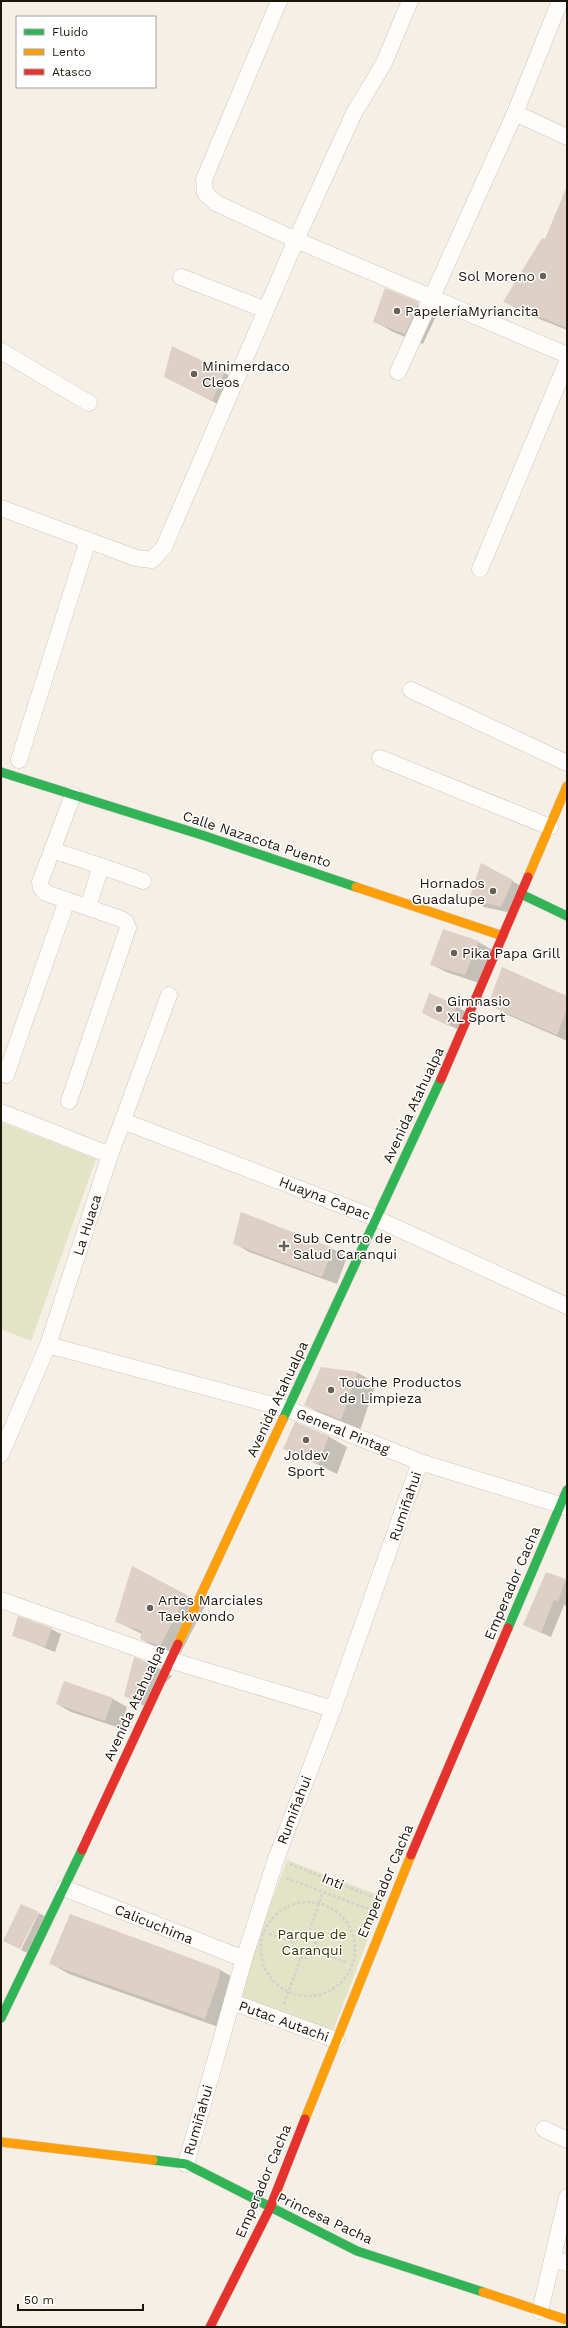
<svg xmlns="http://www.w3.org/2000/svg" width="568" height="2328" viewBox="0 0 568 2328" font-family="'Work Sans',sans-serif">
	<rect width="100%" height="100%" fill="#f6efe5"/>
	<g fill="#e2e4c5">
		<path d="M1,1122l95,37 -65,182 -30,-12z"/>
		<path d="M287,1860l97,37 -53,139 -96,-36z"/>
	</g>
	<g fill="#0003">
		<path d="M567,189v141l-45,-18 -18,-11 41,-61z"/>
		<path d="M385,289l52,25 -14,30 -30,-12 -19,-11z"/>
		<path d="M225,373l18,10 -12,28 -65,-34z"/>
		<path d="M512,881l15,8 -11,25 -32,-7 -14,-9z"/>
		<path d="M478,942l15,8 -14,33 -33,-11 -15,-8z"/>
		<path d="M567,997v44l-59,-26 -19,-11z"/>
		<path d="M456,1006l10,6 -7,18 -36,-17z"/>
		<path d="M241,1213l92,36 14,8 -10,27 -88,-32 -15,-9z"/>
		<path d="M358,1373l18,10 -16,47 -36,-14 -18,-11z"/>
		<path d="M328,1436l19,11 -10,27 -53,-26z"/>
		<path d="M546,1573l21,8v25l-3,-1 -13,32 -27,-12z"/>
		<path d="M187,1596l18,10 -26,50 -20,-7 -18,-10 1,-5 -26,-13z"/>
		<path d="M51,1629l10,5 -6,18 -42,-17z"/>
		<path d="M135,1659l19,6 18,11 -29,30 -18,-11z"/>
		<path d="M64,1682l49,17 14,8 -7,21 -49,-16 -14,-8z"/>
		<path d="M39,1913l9,5 -18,36 -9,-4z"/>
		<path d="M50,1963l170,7 18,10 -14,49 -155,-55z"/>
	</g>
	<g fill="#ded0c4">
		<path d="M567,186v142l-64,-26 39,-64 3,1z"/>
		<path d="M385,288l34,14 -14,32 -32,-12z"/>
		<path d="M172,346l53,26 -13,29 -48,-24z"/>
		<path d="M481,863l32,17 -12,27 -32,-8z"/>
		<path d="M443,929l36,12 -14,34 -35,-10z"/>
		<path d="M502,967l65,29v13l-10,26 -69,-30z"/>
		<path d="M429,993l28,12 -8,21 -27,-13z"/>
		<path d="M241,1212l92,36 -11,29 -89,-33z"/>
		<path d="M321,1367l37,5 -17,48 -37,-15z"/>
		<path d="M295,1422l34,14 -11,28 -35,-15z"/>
		<path d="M132,1566l55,29 -27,51 -20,-7 2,-8 -27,-9z"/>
		<path d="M546,1572l20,7 -8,23 -4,-2 -13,33 -18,-8z"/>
		<path d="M18,1616l34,12 -7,19 -33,-11z"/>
		<path d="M134,1657l20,8 -17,36 -13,-5z"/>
		<path d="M64,1681l49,17 -8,23 -49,-17z"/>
		<path d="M21,1904l18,8 -19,37 -17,-8z"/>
		<path d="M70,1914l150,55 -1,10 -14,40 -156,-55z"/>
	</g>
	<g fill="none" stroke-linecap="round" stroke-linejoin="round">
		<defs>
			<g id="street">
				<path d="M279,1l-69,164 -6,15 1,13 11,10 80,37 271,115"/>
				<path d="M515,113l52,24"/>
				<path d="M181,277l85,33"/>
				<path d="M1,351l88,52"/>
				<path d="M398,372l117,-259 45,-112"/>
				<path d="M1,508l135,50 16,2 12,-13 132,-307 58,-127 30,-50 26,-62"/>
				<path d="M480,569l87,-207"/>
				<path d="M411,690l156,73"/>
				<path d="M380,758l170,69"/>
				<path d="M19,760l69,-220"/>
				<path d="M52,850l49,16 -13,41"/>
				<path d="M101,866l42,15"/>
				<path d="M6,1075l61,-175"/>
				<path d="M69,1101l59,-173 -2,-6 -5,-3 -75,-26 -5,-5 -1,-6 33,-87"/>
				<path d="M1,1112l109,43"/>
				<path d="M123,1121l252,97 192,88"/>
				<path d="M48,1345l240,64 132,53 147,45"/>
				<path d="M1,1454l47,-109 62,-190 59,-160"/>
				<path d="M1,1600l169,60 163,49"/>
				<path d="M64,1888l180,71"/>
				<path d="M232,2002l104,38"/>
				<path d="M544,2129l23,11"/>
				<path d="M186,2164l58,-205 32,-100 57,-150 87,-247"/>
				<path d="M554,2259l13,4"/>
				<path d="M540,2311l27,-114"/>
			</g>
			<g id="fast">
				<path d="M1,772l204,64 151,51"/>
				<path d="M521,894l46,22"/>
				<path d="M283,1419l158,-340"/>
				<path d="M508,1628l59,-138"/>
				<path d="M1,2018l81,-168"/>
				<path d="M153,2160l33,4 171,87 126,41"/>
			</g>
			<g id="slow">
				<path d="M528,877l39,-91"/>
				<path d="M356,887l147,49"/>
				<path d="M178,1644l105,-225"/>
				<path d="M305,2119l106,-264"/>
				<path d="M1,2142l152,18"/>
				<path d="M483,2292l84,28"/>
			</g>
			<g id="jam">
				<path d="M441,1079l87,-202"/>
				<path d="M82,1850l96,-206"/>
				<path d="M411,1855l97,-227"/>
				<path d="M210,2327l60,-119 35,-89"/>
			</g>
		</defs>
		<use href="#street" stroke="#cdc7bd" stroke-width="17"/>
		<use href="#fast" stroke="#cdc7bd" stroke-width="10"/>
		<use href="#slow" stroke="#cdc7bd" stroke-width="10"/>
		<use href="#jam" stroke="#cdc7bd" stroke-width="10"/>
		<g stroke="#d4d1ce" stroke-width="2.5" stroke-dasharray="3 2" stroke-linecap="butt">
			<path d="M290,1864l83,33"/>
			<path d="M286,1878l83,31"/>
			<circle cx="308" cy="1949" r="47"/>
			<path d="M269,1934l24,8"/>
			<circle cx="304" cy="1946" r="12"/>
			<path d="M308,1935l15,-43"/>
			<path d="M315,1951l33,12"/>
			<path d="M284,2004l17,-47"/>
		</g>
		<use href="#street" stroke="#fefdfb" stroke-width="16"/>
		<use href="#fast" stroke="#30b455" stroke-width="9"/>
		<use href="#slow" stroke="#ff9f0a" stroke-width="9"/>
		<use href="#jam" stroke="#e5322d" stroke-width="9"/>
	</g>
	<g fill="#686157" stroke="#fff" stroke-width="1.5">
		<circle cx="543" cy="276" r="4"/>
		<circle cx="397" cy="311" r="4"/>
		<circle cx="194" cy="374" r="4"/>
		<circle cx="493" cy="891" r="4"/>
		<circle cx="454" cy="953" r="4"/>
		<circle cx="439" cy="1009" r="4"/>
		<path d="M282 1240h4v4h4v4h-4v4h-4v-4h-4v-4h4z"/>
		<circle cx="331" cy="1390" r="4"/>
		<circle cx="306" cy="1440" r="4"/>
		<circle cx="150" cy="1608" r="4"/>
	</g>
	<g text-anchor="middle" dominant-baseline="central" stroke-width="3" stroke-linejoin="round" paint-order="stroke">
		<g font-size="14" fill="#1c150a" stroke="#fff" text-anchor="start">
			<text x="535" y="276" text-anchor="end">Sol Moreno</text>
			<text x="405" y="311">PapeleríaMyriancita</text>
			<text x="202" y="366">Minimerdaco<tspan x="202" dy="16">Cleos</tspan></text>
			<text x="485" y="883" text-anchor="end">Hornados<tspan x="485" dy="16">Guadalupe</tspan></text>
			<text x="462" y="953">Pika Papa Grill</text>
			<text x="447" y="1001">Gimnasio<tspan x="447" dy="16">XL Sport</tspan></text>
			<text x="293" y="1238">Sub Centro de<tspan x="293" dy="16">Salud Caranqui</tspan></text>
			<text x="339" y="1382">Touche Productos<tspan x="339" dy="16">de Limpieza</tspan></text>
			<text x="306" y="1455" text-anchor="middle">Joldev<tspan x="306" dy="16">Sport</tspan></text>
			<text x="158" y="1600">Artes Marciales<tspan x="158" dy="16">Taekwondo</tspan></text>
		</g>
		<g font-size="14" fill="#1c150a" stroke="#fff">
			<text transform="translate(257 839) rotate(18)">Calle Nazacota Puento</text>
			<text transform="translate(413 1105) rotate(-65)">Avenida Atahualpa</text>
			<text transform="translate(325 1198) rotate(21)">Huayna Capac</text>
			<text transform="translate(87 1225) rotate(-72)">La Huaca</text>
			<text transform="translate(277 1399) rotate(-65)">Avenida Atahualpa</text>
			<text transform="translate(343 1431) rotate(22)">General Pintag</text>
			<text transform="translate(405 1506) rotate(-71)">Rumiñahui</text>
			<text transform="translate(512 1583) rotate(-67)">Emperador Cacha</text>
			<text transform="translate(134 1703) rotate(-65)">Avenida Atahualpa</text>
			<text transform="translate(294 1810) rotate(-69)">Rumiñahui</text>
			<text transform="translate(333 1881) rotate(22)">Inti</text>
			<text transform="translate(385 1881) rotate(-67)">Emperador Cacha</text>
			<text transform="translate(154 1924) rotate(22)">Calicuchima</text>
			<text transform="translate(284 2021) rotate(20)">Putac Autachi</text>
			<text transform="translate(198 2120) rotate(-74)">Rumiñahui</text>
			<text transform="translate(263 2181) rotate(-67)">Emperador Cacha</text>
			<text transform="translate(325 2218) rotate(25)">Princesa Pacha</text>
		</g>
		<g font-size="14" fill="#333906" stroke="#fff">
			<text x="312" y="1934">Parque de<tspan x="312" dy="16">Caranqui</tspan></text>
		</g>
	</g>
	<rect width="568" height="2328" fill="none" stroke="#1c150a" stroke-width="4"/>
	<rect x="16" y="16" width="140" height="72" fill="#ffffff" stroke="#a4a19d"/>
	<rect x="24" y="29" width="20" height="6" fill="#30b455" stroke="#a4a19d"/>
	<text x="52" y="36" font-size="12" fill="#1c150a">Fluido</text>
	<rect x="24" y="49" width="20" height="6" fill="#ff9f0a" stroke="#a4a19d"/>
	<text x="52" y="56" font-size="12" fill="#1c150a">Lento</text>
	<rect x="24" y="69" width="20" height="6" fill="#e5322d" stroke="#a4a19d"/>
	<text x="52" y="76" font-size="12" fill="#1c150a">Atasco</text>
	<path d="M18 2304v6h125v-6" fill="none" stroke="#1c150a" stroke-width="2"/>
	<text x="24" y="2304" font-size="12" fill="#1c150a" stroke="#ffffff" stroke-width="3" paint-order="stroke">50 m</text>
</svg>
